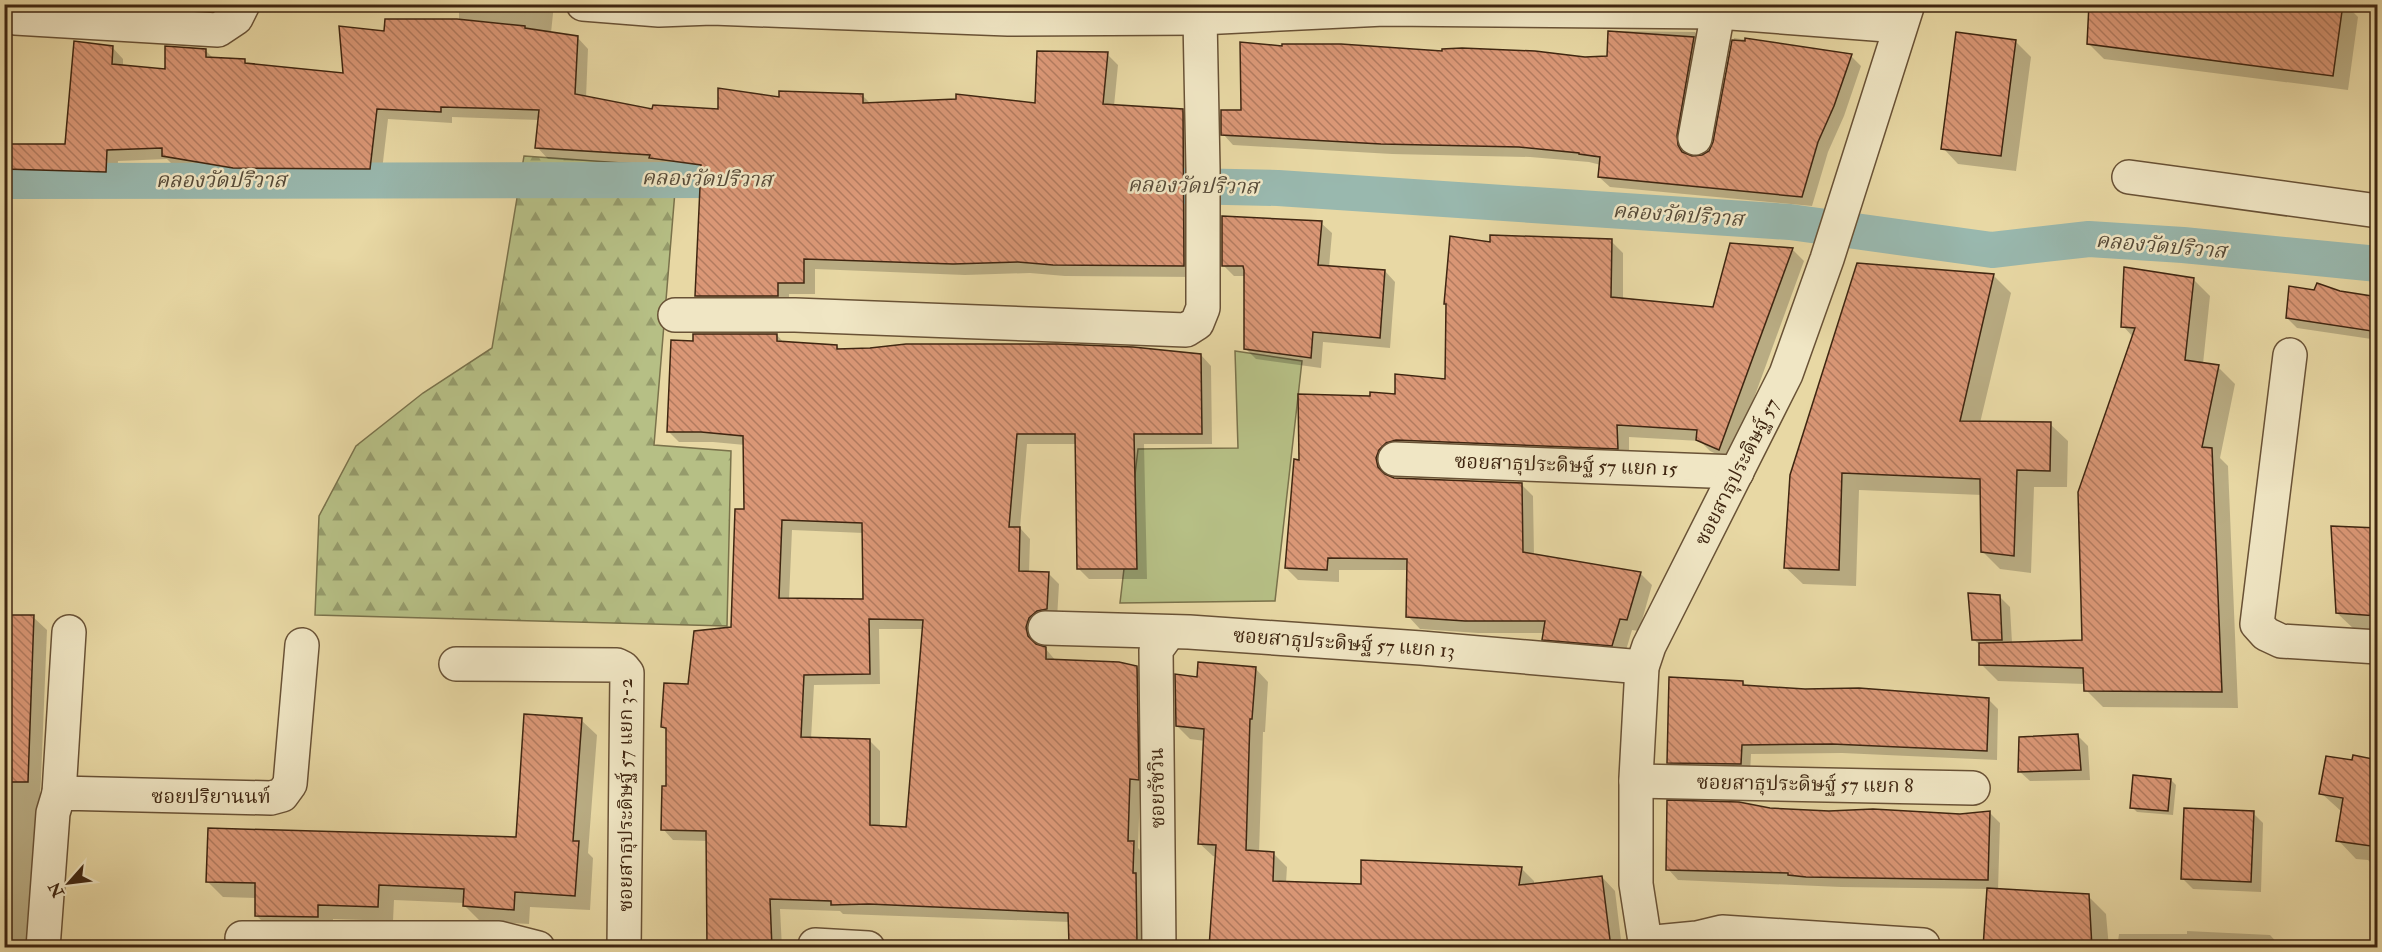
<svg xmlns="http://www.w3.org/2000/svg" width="2382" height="952" viewBox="0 0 2382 952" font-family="'IM FELL Double Pica','Noto Serif Thai',serif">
	<defs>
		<pattern id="forest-firs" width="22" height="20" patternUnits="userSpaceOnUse" patternTransform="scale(1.5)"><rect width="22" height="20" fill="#b6bf85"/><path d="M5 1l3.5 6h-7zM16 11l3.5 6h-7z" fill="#959b6b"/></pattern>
		<pattern id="building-back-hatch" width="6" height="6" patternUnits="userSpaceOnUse" patternTransform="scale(1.5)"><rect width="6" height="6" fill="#da9776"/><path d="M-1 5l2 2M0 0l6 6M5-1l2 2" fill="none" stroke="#b27b5f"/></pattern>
	</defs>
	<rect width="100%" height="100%" fill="#e8d8a4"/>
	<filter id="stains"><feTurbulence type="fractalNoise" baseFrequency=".00333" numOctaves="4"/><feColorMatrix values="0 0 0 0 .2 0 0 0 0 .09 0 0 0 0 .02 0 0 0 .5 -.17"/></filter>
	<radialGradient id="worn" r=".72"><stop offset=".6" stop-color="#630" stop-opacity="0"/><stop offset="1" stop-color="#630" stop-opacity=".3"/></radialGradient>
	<path fill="url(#forest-firs)" stroke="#7a724b" stroke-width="1.5" d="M524,156l153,11 -23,278 77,6 -4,175 -412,-11 4,-99 37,-70 67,-53 69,-45z"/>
	<path fill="#b6bf85" stroke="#7a724b" stroke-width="1.5" d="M1235,351l67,10 -27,240 -155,2 18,-154 100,-1z"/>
	<g fill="#0003" fill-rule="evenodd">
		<path d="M459,4h95l-3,29 26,4 11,12 -2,49 68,13h66l61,-13 81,-3 9,9 166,1 70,-51 11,11 -4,41 68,4 12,12 1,155 -130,-1 -35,-3 -65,2 -150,-6v25h-26v13h-82l-11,-11 6,-122 -40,-5 -4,-4 -110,-6 -11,-12 3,-27 -88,-3v6l-64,-4 -7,60 -136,-1 -70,-11 -8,-8 -49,2 -1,21 -74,-1 -11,-12 35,-24 45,-98 11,12v8l43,3 40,-19 8,8 30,2 4,4 96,10 42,-42 73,-13z"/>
		<path d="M2090,4h255l13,13 -10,73 -244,-31 -15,-15z"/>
		<path d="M1609,31l86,1 10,11 -19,103 1,10 15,1 8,-5 5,-10 19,-104 117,18 10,10 -17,50 -16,36 -16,54 -202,-19 -11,-10 2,-12 -12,-3 -59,-5 -138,-3 -159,-9 -10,-11 19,-22 41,-64 326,10z"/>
		<path d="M2015,41l16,16 -15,114 -58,-7 -15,-16z"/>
		<path d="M1321,223l11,10 -3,34 56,4 10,11 -5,66 -67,-6 -2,26 -65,-9 -11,-11v-72h-11l-11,-11z"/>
		<path d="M1611,241l12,12v47l91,8 78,-59 12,12 -73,200 -21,-10 -10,-10 -71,-4v23l-241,11 1,7 4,1 128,5 12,12 1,60 106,17 12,12 -13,46 -7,-1 -8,27 -68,-6 -12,-12 1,-6h-67l-58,-4 -12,-13 1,-46h-70v12l-41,-2 -12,-12 15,-107 70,-63 26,-2 49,-15 1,-76 -1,-1 45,-61z"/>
		<path d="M1858,265l136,11 17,17 -31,130 70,1 18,17 -1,46h-33l-3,86 -31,-4 -17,-17 -1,-57 -123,-5 -3,96 -53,-2 -18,-17z"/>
		<path d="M2193,279l17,17 -7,68 15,3 17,17 -15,74 8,8 10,242 -135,-1 -17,-17 -1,-6 -87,-3 -17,-17v-18l-8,-7 27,-42 10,10 2,36 72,-2 49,-304 -10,-11z"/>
		<path d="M2339,292l39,7v41l-81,-12 -10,-10z"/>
		<path d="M777,335l7,8 53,3 3,4 361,5 10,11 1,78h-68l3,135h-58l-10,-10 -2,-125h-50l-7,84 10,11 -1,34h19l11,11 -2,35 -21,19 2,8 7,2 11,13 81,6 10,11 1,112 -8,-1 -2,59 5,5 4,95h-77v-26l-227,-8 -3,-3 -60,-2 2,39h-73l-1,-107 -35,-1 -10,-11 4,-41 1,-56 -5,-5 27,-41 43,-58 12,-117v-66l-32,-3h-34l-11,-11 26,-89zM792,530l72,3 1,67h-76zM879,629h45l-17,199 -27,-1v-76l-11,-11 -58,-1 3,-54 66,-1z"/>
		<path d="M2378,530v102l-22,-1 -19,-18z"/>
		<path d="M4,616l29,1 14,13 -6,149 -11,169h-26z"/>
		<path d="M1255,668l13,14 -3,50h-2l-4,121 15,1 13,13 -1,16 77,3 158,-18 13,13v4l68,-8 13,14 7,57h-411l6,-91 -4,-1 -14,-13 6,-102 -15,-2 -13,-13 21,-47z"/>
		<path d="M1743,682l5,5 240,12 10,10 -1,51 -155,-7 -91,1 -1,20 -71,-2 -10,-10z"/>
		<path d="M581,720l16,15 -9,118 5,5 -3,52 -60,-3 -1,17 -49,-3 -15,-15v-3l-71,-3 -1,21 -60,-2 -1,13 -60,-1 -15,-15v-18l-34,-1 -15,-15 309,-43z"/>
		<path d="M2078,736l10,10 2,34 -60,1 -11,-10z"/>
		<path d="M2378,761v109l-10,-10 -12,-1 -18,-19 4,-28 -21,-19 32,-31z"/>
		<path d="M2171,780l5,5 -3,30 -36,-3 -5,-5z"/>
		<path d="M1769,809l191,6 30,-2 10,10 -2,67 90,6 18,18 3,34h-124l3,-59 -147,-2 -163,-7 -10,-11z"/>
		<path d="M2253,813l10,10 -2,69 -68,-3 -11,-11z"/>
		<path d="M2187,931l83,4 12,13h-165l2,-14h68z"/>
	</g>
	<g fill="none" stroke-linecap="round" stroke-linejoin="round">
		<g stroke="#99b8ae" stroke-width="36">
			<path d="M4,181l744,-1"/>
			<path d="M1136,185l142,3 512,34 202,28 97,-11 94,6 195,19"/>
		</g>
	</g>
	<g fill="url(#building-back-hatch)" stroke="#3f2611" stroke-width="1.5" fill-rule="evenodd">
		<path d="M2089,4h254l-10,72 -246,-32z"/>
		<path d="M385,19h72l68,7v2l53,8 -3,58 77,15 1,-4 65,4v-21l61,9v-6l84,3v9l93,-4v-5l79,9 2,-52 71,1 -5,52 80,5 1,157 -131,-1 -35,-3 -65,2 -149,-5v24h-26v13h-83l6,-131 -52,-7 1,-3 -115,-7 4,-38 -98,-3v5l-64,-3 -7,60 -137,-1 -71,-12v-8l-55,2 -1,22 -102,-3v-25h61l9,-103 39,5 -1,18 53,5v-23l41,3v8l39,2v4l98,10 -4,-47 45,5z"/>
		<path d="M1608,31l86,6 -17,98 1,10 4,7 10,4 10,-1 7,-4 4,-9 19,-102 13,1v-3l107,16 -18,52 -16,36 -16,55 -204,-20 2,-20 -21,-3v-1l-60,-6 -138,-3 -160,-9v-25h20l-1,-68 42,4v-2h59l101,7v-2l20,-1 73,3 50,6 22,-1z"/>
		<path d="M1956,32l60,8 -15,116 -60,-7z"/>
		<path d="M1222,216l100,5 -4,44 67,5 -5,68 -67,-6 -2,26 -67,-9v-79l-1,-4h-21z"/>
		<path d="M1490,235l122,4 -1,58 102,10 17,-64 63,5 -74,202 -23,-10 1,-10 -80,-5 1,24 -222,-9 -10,3 -7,7 -3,8 2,9 7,7 9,4 128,5 1,69 118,20 -14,48 -7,-1 -8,27 -70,-6 3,-19h-80l-59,-4 1,-58 -79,-1 -1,12 -42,-2 9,-109 5,1 -1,-66 72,2v-4l25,2v-20l50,5 1,-75h-2l6,-68 40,6z"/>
		<path d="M1857,263l137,11 -34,147 91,1 -1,49 -33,-1 -3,86 -33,-4 -1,-73 -138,-6 -3,97 -55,-2 6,-93z"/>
		<path d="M2124,267l70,11 -9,82 34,5 -17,82 10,1 10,244 -138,-1 -1,-23 -104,-3v-22l103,-3 -4,-148 57,-164 -14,-1z"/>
		<path d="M2317,283l23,8 38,6v35l-92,-14 3,-32 25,4z"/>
		<path d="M693,334h84v7l60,4v4l33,-1 36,-4h152l75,3 68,7 1,80h-68l3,135h-60l-2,-135h-58l-8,93h11l-1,44 30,1 -2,37 -10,2 -8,7 -3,9 2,9 8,8 10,3v12l73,3 18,4 2,114 -9,-1 -2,62h6l-1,32h3l1,70 -68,1 -1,-31 -199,-9 -38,1v-4l-61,-2 2,49h-65l-1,-117 -45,-1 1,-44h4v-58l-5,-1 3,-44 24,1 6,-53 37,-4 4,-118h9l-1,-73 -42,-4h-34l4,-92 22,1zM782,520l80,3 1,76 -84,-1zM869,619l54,1 -17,207 -36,-2v-86l-69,-2 3,-62 66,-1z"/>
		<path d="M2331,526l47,2v88l-42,-3z"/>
		<path d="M1968,593l32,2 2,45h-30z"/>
		<path d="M4,615h30l-6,167h-24z"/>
		<path d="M1198,662l58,5 -4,52h-2l-4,131 28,2 -1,29 88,3v-24l161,7 -3,18 83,-9 9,72h-402l7,-103 -18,-1 6,-115 -28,-3 -1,-52 22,3z"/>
		<path d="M1669,677l74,4v4l62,4 54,-1 130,10 -2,53 -155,-7 -90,1 -1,19 -74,-1z"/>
		<path d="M524,714l58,4 -9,123h6l-4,55 -60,-4 -1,18 -51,-4 1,-17 -85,-4 -1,22 -60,-2v12l-63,-1v-33l-49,-1 2,-54 308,9z"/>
		<path d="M2078,734l3,36 -63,2 1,-35z"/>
		<path d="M2353,755l25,5v87l-42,-6 7,-43 -24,-4 7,-38 26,4z"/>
		<path d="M2133,775l38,4 -3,32 -38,-3z"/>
		<path d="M1667,800l72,2 31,6 59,3 44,-2 87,5 30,-3 -2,69 -182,-3 -18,-2v-2l-122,-3z"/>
		<path d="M2184,808l70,3 -3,71 -70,-3z"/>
		<path d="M1987,888l102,6 3,54h-109z"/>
	</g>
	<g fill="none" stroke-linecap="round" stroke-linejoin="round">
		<defs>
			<g id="minor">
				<path d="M583,4l76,6 53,-2 296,11 192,-1 184,-9 334,3 182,14"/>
				<path d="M15,18l203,12 18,-12 7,-14"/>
				<path d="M1695,138l23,-126"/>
				<path d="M2129,177l249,34"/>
				<path d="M675,315h120l391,15 11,-7 6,-15v-139l-3,-151"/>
				<path d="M2290,355l-33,269 9,10 15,7 97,6"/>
				<path d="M1395,459l342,13"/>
				<path d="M1045,628l144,4 232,16 221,19"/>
				<path d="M456,664l161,1 6,3 4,5 -3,275"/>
				<path d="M1636,781l337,7"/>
				<path d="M59,793l10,-161"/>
				<path d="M242,938h257l39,10"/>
				<path d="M1645,943l52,-5 25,-6 201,13"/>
				<path d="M815,945l53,3"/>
				<path d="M43,948l10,-135 6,-20 212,5 11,-3 8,-11 12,-139"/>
				<path d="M1159,948l-3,-298 13,-18"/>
				<path d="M1646,948l-10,-64v-106l6,-111 7,-21 137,-272 41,-115 80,-252"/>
			</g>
		</defs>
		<use href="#minor" stroke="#695236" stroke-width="36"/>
		<use href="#minor" stroke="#f0e6c4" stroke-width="33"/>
	</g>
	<g text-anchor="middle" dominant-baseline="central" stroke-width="5" stroke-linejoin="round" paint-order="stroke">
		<g font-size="20" fill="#3f2611" stroke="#f0e6c4">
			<text transform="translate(1566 465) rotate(2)">ซอยสาธุประดิษฐ์ 57 แยก 15</text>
			<text transform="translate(1737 472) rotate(-63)">ซอยสาธุประดิษฐ์ 57</text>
			<text transform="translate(1344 643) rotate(4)">ซอยสาธุประดิษฐ์ 57 แยก 13</text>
			<text transform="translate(1805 784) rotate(1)">ซอยสาธุประดิษฐ์ 57 แยก 8</text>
			<text transform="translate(1157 788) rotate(-91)">ซอยรัชวิน</text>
			<text transform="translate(625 795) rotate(-90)">ซอยสาธุประดิษฐ์ 57 แยก 3-2</text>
			<text x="211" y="796">ซอยปริยานนท์</text>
		</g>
		<g font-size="21" font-style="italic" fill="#564a38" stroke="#f0e6c4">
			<text transform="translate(707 179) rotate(1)">คลองวัดปริวาส</text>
			<text x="221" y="180">คลองวัดปริวาส</text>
			<text transform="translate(1193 186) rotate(1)">คลองวัดปริวาส</text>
			<text transform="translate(1678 215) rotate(4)">คลองวัดปริวาส</text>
			<text transform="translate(2161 246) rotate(5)">คลองวัดปริวาส</text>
		</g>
	</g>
	<rect width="2382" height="952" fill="none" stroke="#e8d8a4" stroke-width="24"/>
	<rect x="6" y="6" width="2370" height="940" fill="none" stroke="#3f2611" stroke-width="3"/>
	<rect x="12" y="12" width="2358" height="928" fill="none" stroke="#3f2611" stroke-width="1.5"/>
	<g transform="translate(69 883) rotate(242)" stroke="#f0e6c4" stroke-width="4.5" paint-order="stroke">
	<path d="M0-4.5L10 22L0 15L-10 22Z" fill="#3f2611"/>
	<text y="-9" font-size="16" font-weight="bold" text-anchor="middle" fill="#3f2611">N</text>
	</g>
	<rect width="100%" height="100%" filter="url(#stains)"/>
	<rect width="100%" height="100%" fill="url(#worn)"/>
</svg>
